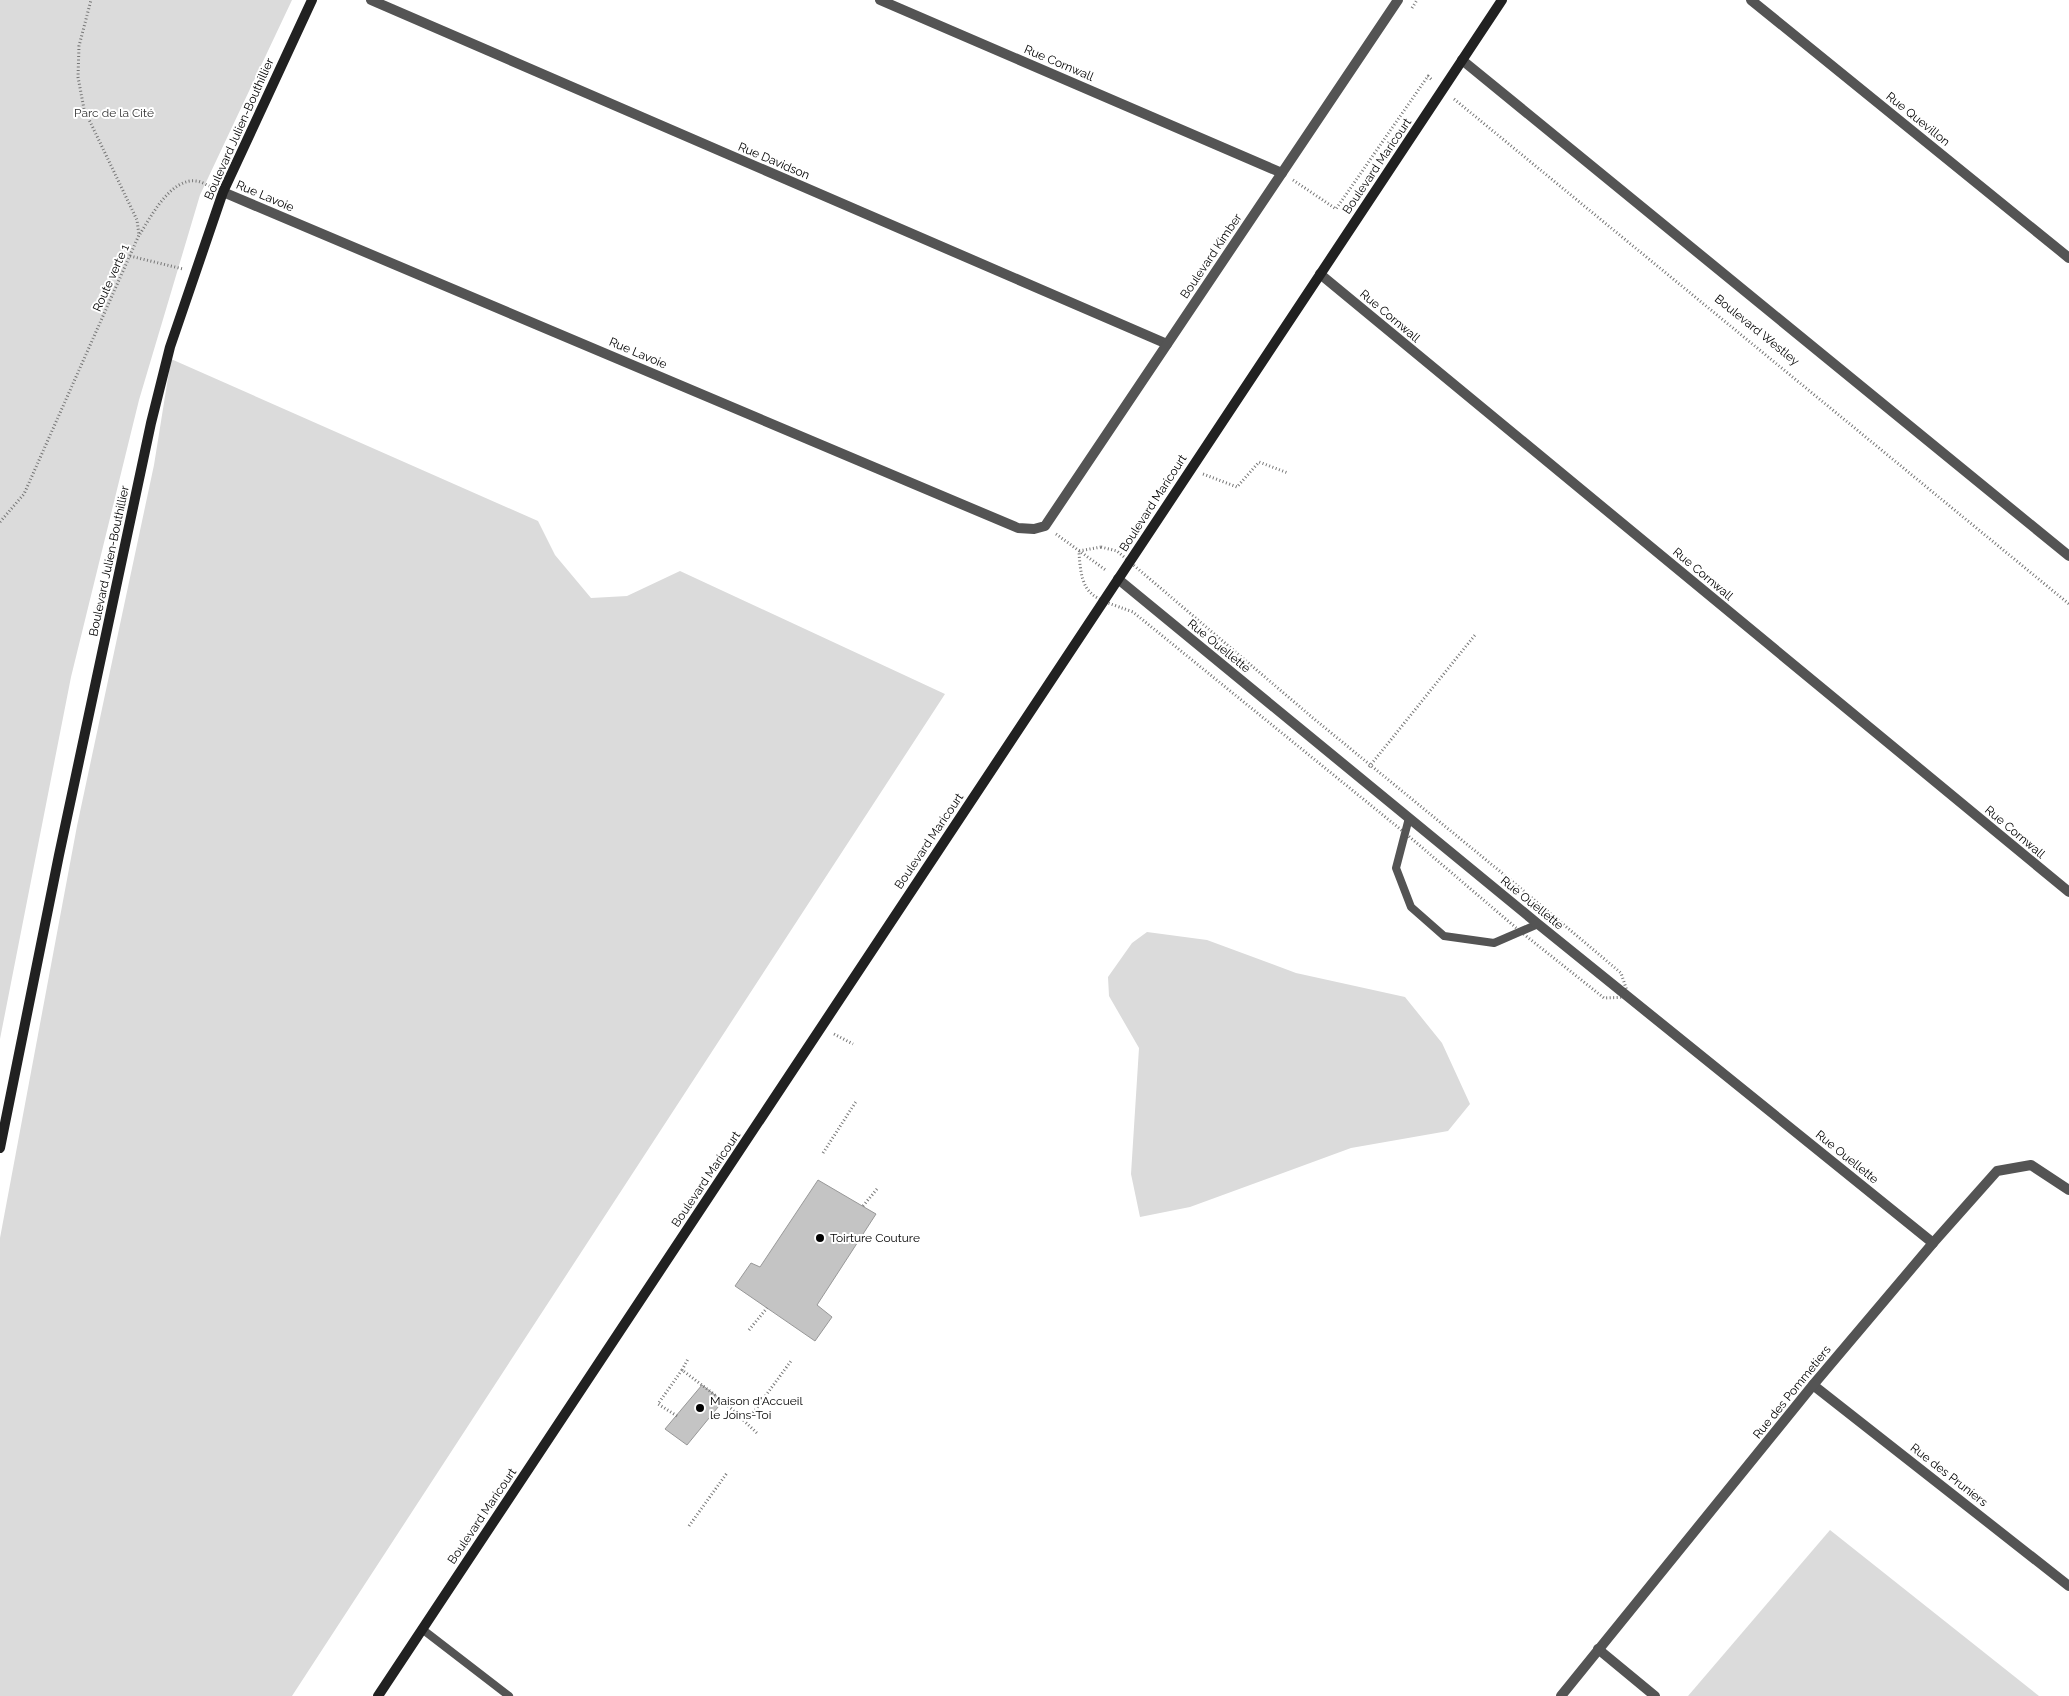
<svg xmlns="http://www.w3.org/2000/svg" width="2069" height="1696" viewBox="0 0 2069 1696" font-family="Raleway,sans-serif">
	<rect width="100%" height="100%" fill="#fff"/>
	<g fill="#dbdbdb">
		<path d="M0,0h292l-92,195 -61,205 -68,277 -71,362z"/>
		<path d="M171,359l367,162 17,34 36,43 36,-2 53,-25 265,123 -653,1002h-292v-458l77,-412 77,-361z"/>
		<path d="M1147,932l60,8 89,33 109,24 37,46 28,61 -22,27 -97,17 -161,59 -50,10 -9,-43 8,-126 -30,-52 -1,-19 24,-34z"/>
		<path d="M1830,1530l209,166h-351z"/>
	</g>
	<g fill="#c4c4c4" stroke="#989898">
		<path d="M818,1180l58,34 -59,91 15,12 -17,24 -80,-55 16,-23 9,4z"/>
		<path d="M702,1385l21,16 -36,44 -22,-16z"/>
	</g>
	<g fill="none" stroke-linecap="round" stroke-linejoin="round">
		<g stroke="#767676" stroke-width="3" stroke-dasharray="1 2.5" stroke-linecap="butt">
			<path d="M1412,8l5,-8"/>
			<path d="M1454,99l615,505"/>
			<path d="M1293,180l43,29 92,-133 4,4"/>
			<path d="M140,234c11,-18 31,-56 56,-53 5,0 10,4 15,6"/>
			<path d="M130,256l53,13"/>
			<path d="M1203,474l34,13 22,-25 29,11"/>
			<path d="M0,522l24,-28 115,-259 -2,-15 -53,-111 -6,-32 1,-31 12,-46"/>
			<path d="M1056,534l51,37"/>
			<path d="M1101,547l16,4 196,167 200,164 108,91 8,24 -25,1 -83,-66 -116,-99 -272,-221c-40,-15 -52,-13 -54,-61z"/>
			<path d="M1369,767l106,-132"/>
			<path d="M834,1034l19,10"/>
			<path d="M823,1153l34,-53"/>
			<path d="M863,1206l14,-17"/>
			<path d="M749,1330l18,-22"/>
			<path d="M682,1370l6,-11"/>
			<path d="M753,1413l38,-52"/>
			<path d="M677,1416l-19,-12 24,-34 41,31 35,33"/>
			<path d="M689,1526l38,-53"/>
		</g>
		<g stroke="#545454" stroke-width="8">
			<path d="M1409,818l-13,50 15,39 33,29 50,7 44,-19"/>
			<path d="M422,1629l87,67"/>
		</g>
		<g stroke="#545454" stroke-width="10">
			<path d="M371,0l796,344"/>
			<path d="M880,0l402,173"/>
			<path d="M1751,0l318,258"/>
			<path d="M1462,60l607,496"/>
			<path d="M223,192l795,336 16,1 11,-3 353,-526"/>
			<path d="M1320,274l749,618"/>
			<path d="M1118,579l420,345 395,319"/>
			<path d="M1813,1385l256,201"/>
			<path d="M1598,1649l57,47"/>
			<path d="M1561,1696l252,-311 120,-142 64,-72 34,-6 38,25"/>
		</g>
		<g stroke="#212121" stroke-width="10">
			<path d="M0,1148l59,-293 92,-432 19,-76 53,-155 89,-192"/>
			<path d="M378,1696l1124,-1696"/>
		</g>
	</g>
	<g fill="#000" stroke="#fff" stroke-width="2">
		<circle cx="820" cy="1238" r="5"/>
		<circle cx="700" cy="1408" r="5"/>
	</g>
	<g text-anchor="middle" dominant-baseline="central" stroke-width="4" stroke-linejoin="round" paint-order="stroke">
		<g font-size="12" fill="#000" stroke="#fff">
			<text transform="translate(1059 63) rotate(23)">Rue Cornwall</text>
			<text transform="translate(1918 119) rotate(39)">Rue Quevillon</text>
			<text transform="translate(239 129) rotate(-66)">Boulevard Julien-Bouthillier</text>
			<text transform="translate(774 161) rotate(23)">Rue Davidson</text>
			<text transform="translate(1377 166) rotate(-56)">Boulevard Maricourt</text>
			<text transform="translate(265 196) rotate(23)">Rue Lavoie</text>
			<text transform="translate(1211 256) rotate(-56)">Boulevard Kimber</text>
			<text transform="translate(111 278) rotate(-66)">Route verte 1</text>
			<text transform="translate(1390 316) rotate(40)">Rue Cornwall</text>
			<text transform="translate(1757 330) rotate(39)">Boulevard Westley</text>
			<text transform="translate(638 353) rotate(23)">Rue Lavoie</text>
			<text transform="translate(1153 503) rotate(-57)">Boulevard Maricourt</text>
			<text transform="translate(109 561) rotate(-78)">Boulevard Julien-Bouthillier</text>
			<text transform="translate(1703 574) rotate(40)">Rue Cornwall</text>
			<text transform="translate(1219 646) rotate(39)">Rue Ouellette</text>
			<text transform="translate(2015 832) rotate(40)">Rue Cornwall</text>
			<text transform="translate(929 841) rotate(-56)">Boulevard Maricourt</text>
			<text transform="translate(1532 903) rotate(39)">Rue Ouellette</text>
			<text transform="translate(1847 1157) rotate(39)">Rue Ouellette</text>
			<text transform="translate(706 1179) rotate(-56)">Boulevard Maricourt</text>
			<text transform="translate(1792 1392) rotate(-51)">Rue des Pommetiers</text>
			<text transform="translate(1949 1475) rotate(38)">Rue des Pruniers</text>
			<text transform="translate(482 1516) rotate(-56)">Boulevard Maricourt</text>
		</g>
		<g font-size="12" fill="#323232" stroke="#fff">
			<text x="114" y="113">Parc de la Cité</text>
		</g>
		<g font-size="12" fill="#000" stroke="#fff" text-anchor="start">
			<text x="830" y="1238">Toirture Couture</text>
			<text x="710" y="1401">Maison d'Accueil<tspan x="710" dy="14">le Joins-Toi</tspan></text>
		</g>
	</g>
</svg>
